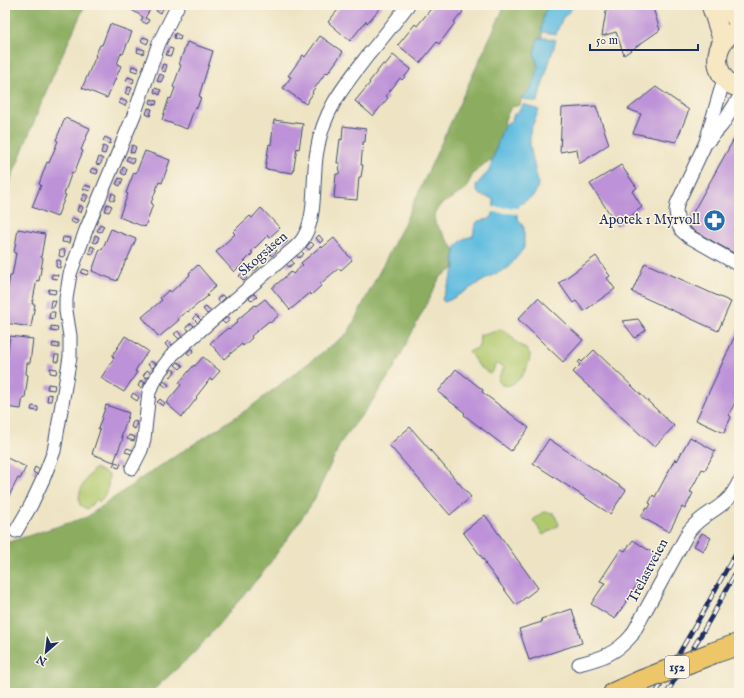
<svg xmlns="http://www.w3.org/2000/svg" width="744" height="698" viewBox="0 0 744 698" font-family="'IM FELL English',serif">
	<rect width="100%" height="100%" fill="#fcf5e5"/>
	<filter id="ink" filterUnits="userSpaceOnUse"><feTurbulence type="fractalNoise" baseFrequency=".025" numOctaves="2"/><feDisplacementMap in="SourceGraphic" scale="8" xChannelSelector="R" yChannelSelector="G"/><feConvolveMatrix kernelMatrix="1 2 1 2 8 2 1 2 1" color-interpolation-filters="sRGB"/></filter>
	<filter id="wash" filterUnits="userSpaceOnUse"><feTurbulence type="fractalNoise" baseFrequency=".012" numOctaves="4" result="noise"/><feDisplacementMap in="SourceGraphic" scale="16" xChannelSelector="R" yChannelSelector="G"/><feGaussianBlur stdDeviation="0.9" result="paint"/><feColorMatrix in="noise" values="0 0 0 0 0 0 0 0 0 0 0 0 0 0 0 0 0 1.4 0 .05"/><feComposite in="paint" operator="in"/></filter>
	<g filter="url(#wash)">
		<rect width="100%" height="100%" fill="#eee4c4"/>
		<g fill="#b1c96e" stroke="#667c66">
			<path d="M500,329c8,2 10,6 15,12 5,5 11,6 15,13 0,13 -13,35 -28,31l-4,-5 3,-8 3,-3 -2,-3 -7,-2 -1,5 -4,5 -11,-8 -10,-14 10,-5 1,-12 8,-1z"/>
			<path d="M95,468l14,7c0,10 -2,20 -10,27l-2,-3 -10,10 -7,-4c-4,-14 7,-27 15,-37z"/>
			<path d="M543,512l11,1 5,12 -16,10 -10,-15z"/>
		</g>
		<g fill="#8cad61" stroke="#546e60">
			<path d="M5,5h80l-38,84 -42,105z"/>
			<path d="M505,5h44c-6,11 -7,21 -7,33l-4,1 -1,2 -3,12 4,13 -2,13 -8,13 -6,5 -2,8 -9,2 -6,12 -1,8 -4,9 -7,23 -9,5 -11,10 -8,16 -25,15 -6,9 1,9 20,27v18l-15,9 -46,91 -23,35 -30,39 -28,60 -48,68 -71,83 -44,40h-145v-152l4,1 78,-25 56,-40 105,-68 100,-76 55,-107z"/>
		</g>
		<g fill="#62bde0" stroke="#3e769f">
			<path d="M549,5h26l-13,14 -6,15 -14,-2 -1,-2 3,-17z"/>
			<path d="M547,38l9,2 -16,52 -2,9 -2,1 -13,-3 -1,-2 6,-5 8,-14 2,-12 -4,-13 3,-12 2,-3z"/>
			<path d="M524,104l15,6 -9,21v15l8,37 -1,6 -3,6 -15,10 -2,5v7l7,11v20l-16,20 -17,8 -41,24 -6,2 -2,-3 13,-31 -1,-12 2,-9 7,-8 10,-3 2,-11 3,-4 12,-2 3,-4 1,-15c-8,-6 -18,-1 -18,-15l13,-14 11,-35 3,-8 9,-8 2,-6h2z"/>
		</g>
		<path fill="#eee4c4" d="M492,207l28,1 -1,6 -28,-2z"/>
		<g id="blocks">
			<g fill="#bd92d8">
				<path d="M124,5h26l-1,1 2,2 -6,10 4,2 -2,4 -6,-3 2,-4z"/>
				<path d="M160,5l4,3 -4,5 -4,-2z"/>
				<path d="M342,5h41l-16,18 -1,-2 -16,20 -22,-19z"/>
				<path d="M434,5h21l8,7 -9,10 1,1 -16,21 -2,-2 -17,21 -22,-18 17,-21 2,2z"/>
				<path d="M607,5h45l8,25 -36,25 -8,-23 -14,4z"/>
				<path d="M110,24l22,8 -9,22 -2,-1 -4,11 4,2 -14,32 -25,-10 14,-32h-1l5,-11h2z"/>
				<path d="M175,33l6,3 -1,4 -6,-2z"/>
				<path d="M320,36l23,16 -15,21 -2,-1 -14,20 1,1 -7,11 -23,-16 8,-11 -3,-1 15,-21 2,2z"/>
				<path d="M143,37l6,2 -2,5 -6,-3z"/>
				<path d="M187,42l26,9 -14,45 2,1 -4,11 -2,-1 -8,22 -25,-9 7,-22 2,1 4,-11 -2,-1 8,-22 -2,-1z"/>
				<path d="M138,48l7,2 -2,4 -6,-2z"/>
				<path d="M169,48l4,1 -2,7 -5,-1z"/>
				<path d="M393,55l18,14 -9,11 -2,-2 -14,18 2,2 -15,18 -18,-15 15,-18 -1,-1 14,-18 2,1z"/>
				<path d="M163,64l4,1 -2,7 -4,-2z"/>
				<path d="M132,66l7,2 -2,4 -6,-2z"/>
				<path d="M160,74l4,2 -3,6 -4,-1z"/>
				<path d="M128,77l6,2 -1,4 -7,-2z"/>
				<path d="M128,87l4,1 -3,7 -4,-2z"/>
				<path d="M656,87l33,23 -13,32 -43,-9 8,-19 -13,-5z"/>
				<path d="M155,88l6,2 -1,5 -6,-3z"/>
				<path d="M121,99l6,3 -2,4 -6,-3z"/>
				<path d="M151,99l6,2 -1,4 -6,-2z"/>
				<path d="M596,106l13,38 -30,20 -2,-15 -17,3 2,-44z"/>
				<path d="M148,108l4,1 -2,7 -4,-2z"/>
				<path d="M65,118l25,10 -9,22 2,1 -9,22 -2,-1 -8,22 2,1 -9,22 -25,-10 9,-22 -2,-1 8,-22 2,1 9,-22 -2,-1z"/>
				<path d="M274,120l29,4 -4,25 -2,-1 -4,25 -28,-4 4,-25 2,1z"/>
				<path d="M343,126l23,3 -1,13h-2l-2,23h2l-2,12h-2l-2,23 -23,-2 2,-24h3l1,-11h-3l3,-24 2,1z"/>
				<path d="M739,130v126l-46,-26 -4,-4 -1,-5z"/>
				<path d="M105,137l6,3 -1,4 -7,-3z"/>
				<path d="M132,145l4,2 -2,6 -4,-1z"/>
				<path d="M103,146l4,2 -2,6 -4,-1z"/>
				<path d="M145,151l25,9 -8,23 -3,-1 -8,21 2,1 -8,23 -26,-10 9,-23 -2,-1 8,-21 2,1z"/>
				<path d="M128,156l6,3 -1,4 -7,-3z"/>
				<path d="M99,157l4,2 -3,6 -4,-1z"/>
				<path d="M621,165l16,23 -5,3 10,16 -24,19 -28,-42z"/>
				<path d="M123,167l4,2 -2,6 -4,-2z"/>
				<path d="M92,168l6,2 -1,4 -7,-2z"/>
				<path d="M119,178l4,1 -3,7 -4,-2z"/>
				<path d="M85,185l6,2 -1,4 -7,-2z"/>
				<path d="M112,193l4,2 -2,6 -4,-2z"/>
				<path d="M84,194l4,2 -3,6 -4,-2z"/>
				<path d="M107,204l5,2 -3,6 -4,-1z"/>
				<path d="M79,205l4,2 -2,6 -4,-2z"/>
				<path d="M261,208l19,20 -10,9 -2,-2 -17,17 2,1 -19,19 -18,-20 19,-18 -2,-2 8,-8 9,-8 2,2z"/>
				<path d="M72,218l6,2 -2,4 -6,-3z"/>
				<path d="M100,224l4,2 -3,6 -4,-1z"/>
				<path d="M18,229l27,5 -4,23 2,1 -4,23 -2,-1 -5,24h3l-4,23 -26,-4 3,-24h-2l4,-23h2l4,-23h-2z"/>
				<path d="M111,229l25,10 -9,21h-1l-9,21 -25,-10 8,-22 2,1z"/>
				<path d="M95,235l4,2 -2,6 -4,-1z"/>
				<path d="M319,235l4,5 -3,3 -4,-5z"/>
				<path d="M63,237l7,1 -1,5 -7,-1z"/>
				<path d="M284,237l4,4 -3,3 -5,-4z"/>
				<path d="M334,238l18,22 -11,10 -2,-2 -19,16 1,2 -10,9 -1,-2 -20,17 -18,-22 19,-16 2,2 10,-9 -2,-2 20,-17 1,2z"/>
				<path d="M311,242l3,3 -5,5 -3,-3z"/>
				<path d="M91,246l4,2 -2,6 -4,-1z"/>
				<path d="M274,248l3,3 -5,5 -3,-3z"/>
				<path d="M60,250h5l-1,7 -5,-1z"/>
				<path d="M301,251l3,3 -5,4 -3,-3z"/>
				<path d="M262,256l5,5 -3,3 -5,-5z"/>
				<path d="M596,256l14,20 -3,2 8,11 -31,22 -8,-10 -3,2 -14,-20z"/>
				<path d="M57,260l4,1 -1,7 -4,-1z"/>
				<path d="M291,260l3,3 -5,4 -3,-3z"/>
				<path d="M645,263l86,39 -13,29 -86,-39z"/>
				<path d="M255,264l4,3 -5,5 -3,-3z"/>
				<path d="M198,265l18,21 -9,8 1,2 -20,16 -1,-1 -9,7 1,2 -20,17 -17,-20 20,-17 -2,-2 9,-8 2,2 19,-17 -1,-2z"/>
				<path d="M83,269l6,2 -2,4 -6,-2z"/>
				<path d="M242,273l5,5 -3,3 -5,-5z"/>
				<path d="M52,274l6,1 -1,4 -6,-1z"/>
				<path d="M49,289l7,1 -1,4 -7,-1z"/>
				<path d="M254,294l3,3 -5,4 -3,-3z"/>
				<path d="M222,295l3,3 -5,5 -3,-4z"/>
				<path d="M538,298l45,42 -20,22 -45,-43z"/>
				<path d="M265,299l14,16 -9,8 -1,-2 -18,15 1,2 -9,8 -1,-2 -18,15 -14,-16 18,-15 1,1 9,-7 -1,-2 18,-15 1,1z"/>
				<path d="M51,300l5,1 -2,6h-4z"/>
				<path d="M206,307l5,5 -4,2 -4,-5z"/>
				<path d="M50,312h5l-1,7 -5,-1z"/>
				<path d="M196,315l5,5 -3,3 -5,-5z"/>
				<path d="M227,317l3,3 -5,4 -3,-3z"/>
				<path d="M638,319l8,11 -11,8 -13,-17z"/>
				<path d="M191,323l3,3 -5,5 -3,-4z"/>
				<path d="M51,326l7,1 -1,5 -6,-1z"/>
				<path d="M739,327v66l-10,22 2,2 -7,16 -28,-13z"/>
				<path d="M178,331l4,6 -3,2 -5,-5z"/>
				<path d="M10,336l23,3 -3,24h-3l-1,11 2,1 -3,23 -2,-1 -2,12 -16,-2v-48l2,1z"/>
				<path d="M125,336l23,15 -13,20 2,1 -13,20 -23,-14 13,-20 -2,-2z"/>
				<path d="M168,341l5,5 -4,3 -4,-5z"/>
				<path d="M53,343l6,1v4l-7,-1z"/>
				<path d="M191,348l3,2 -4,5 -3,-2z"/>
				<path d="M594,350l80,76 -20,21 -81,-75 7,-7 -2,-2 2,-3 2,2z"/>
				<path d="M55,355h4l-1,7 -4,-1z"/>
				<path d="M203,357l17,14 -8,9 -2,-1 -14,18 1,1 -15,19 -16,-14 15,-18 -2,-2 15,-18 1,1z"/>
				<path d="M150,361l6,3 -3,4 -5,-3z"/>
				<path d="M178,362l5,4 -3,3 -5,-4z"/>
				<path d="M50,368l7,1 -1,5 -6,-1z"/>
				<path d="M172,369l3,2 -4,6 -3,-3z"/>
				<path d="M456,369l27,21 -1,2 47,36 -18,23 -47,-36 1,-2 -27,-21z"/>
				<path d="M147,370l4,3 -4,5 -4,-2z"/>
				<path d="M141,380l4,3 -4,5 -3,-2z"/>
				<path d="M164,381l5,4 -2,3 -5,-4z"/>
				<path d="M48,384l7,1 -1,5 -7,-1z"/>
				<path d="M133,393l6,4 -2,4 -6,-4z"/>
				<path d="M48,394l4,1 -1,6h-4z"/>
				<path d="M160,399l5,4 -2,3 -6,-4z"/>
				<path d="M106,405l23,8 -8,24 2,1 -9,24 -22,-8 8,-24 -2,-1z"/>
				<path d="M32,406l6,1v4l-7,-1z"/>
				<path d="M133,421l4,1 -2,7 -4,-2z"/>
				<path d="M410,427l61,70 -21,18 -61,-70z"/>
				<path d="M129,435l6,2 -1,4 -7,-2z"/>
				<path d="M690,437l25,14 -10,19 -3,-1 -12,23 3,1 -8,16 -3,-2 -13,25 -28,-15 5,-9 2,1 3,-5 -2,-1 4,-8 2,2 20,-38 2,2z"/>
				<path d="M549,439l77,51 -16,24 -77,-51z"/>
				<path d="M127,448l6,2 -1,4 -7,-2z"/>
				<path d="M5,457l21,10 -6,12 -2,-1 -11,22 1,1 -3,7z"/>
				<path d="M115,462l6,2 -2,4 -6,-2z"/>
				<path d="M35,467l5,3 -2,5 -5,-3z"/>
				<path d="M485,515l53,73 -22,17 -31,-41 1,-1 -23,-31z"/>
				<path d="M702,533l9,5 -8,13 -9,-5z"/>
				<path d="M633,540l23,15 -41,64 -24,-15 14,-21 -5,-2 21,-32 4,2z"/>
				<path d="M572,609l10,34 -53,17 -10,-31 23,-7 -1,-3z"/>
			</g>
		</g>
	</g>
	<g filter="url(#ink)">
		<use href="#blocks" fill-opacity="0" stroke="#3b4a6d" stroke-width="1"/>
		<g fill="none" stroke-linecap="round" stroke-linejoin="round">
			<defs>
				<g id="street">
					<path d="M724,79l-12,41 -6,22 -29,62 -1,7 2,13 4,7 6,5 51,29"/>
					<path d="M708,141l14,-16 17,-27"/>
					<path d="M132,468l9,-18 3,-11 5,-47 11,-21 13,-17 118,-103c6,-5 11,-9 14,-16 12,-21 7,-59 12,-84 6,-40 27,-65 51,-96 14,-16 27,-33 40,-50"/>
					<path d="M16,531l15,-26 13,-28 10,-26 16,-94v-21l-4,-25v-12l4,-25 16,-44 48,-115 25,-72 19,-38"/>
					<path d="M579,664c23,-6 37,-10 53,-29l57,-104c12,-16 28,-20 40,-33 4,-4 7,-10 10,-16"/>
				</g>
				<g id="secondary">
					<path d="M711,5l12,36"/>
					<path d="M727,5l12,18"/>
					<path d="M739,30c-28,9 -29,49 0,58"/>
				</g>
				<g id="primary">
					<path d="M713,653l26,-9"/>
					<path d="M614,693l27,-12"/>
				</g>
			</defs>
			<use href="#street" stroke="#3b4a6d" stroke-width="15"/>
			<use href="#secondary" stroke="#3b4a6d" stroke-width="21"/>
			<use href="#primary" stroke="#3b4a6d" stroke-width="23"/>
			<use href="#street" stroke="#fff" stroke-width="13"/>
			<use href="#secondary" stroke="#f7e8c3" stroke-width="19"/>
			<use href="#primary" stroke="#ecc669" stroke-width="21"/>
			<defs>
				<g id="rail">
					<path d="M656,693l47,-81 36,-65"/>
					<path d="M667,693l45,-77 27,-50"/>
				</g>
			</defs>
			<use href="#rail" stroke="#1b2f5e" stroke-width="4.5"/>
			<use href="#rail" stroke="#fcf5e5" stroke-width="3" stroke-dasharray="9" stroke-linecap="butt"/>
			<defs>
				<path id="primary-bridge" d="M641,681l72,-28"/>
			</defs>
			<use href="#primary-bridge" stroke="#3b4a6d" stroke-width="23" stroke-linecap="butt"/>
			<use href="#primary-bridge" stroke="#ecc669" stroke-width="21"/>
		</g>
	</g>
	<defs>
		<symbol id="pharmacy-disc" viewBox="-11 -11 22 22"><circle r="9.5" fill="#1f6fb2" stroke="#fcf5e5"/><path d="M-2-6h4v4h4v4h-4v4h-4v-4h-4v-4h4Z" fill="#fff"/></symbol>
	</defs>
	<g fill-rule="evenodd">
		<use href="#pharmacy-disc" x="702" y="208" width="25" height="25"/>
	</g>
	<g text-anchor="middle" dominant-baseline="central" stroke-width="3" stroke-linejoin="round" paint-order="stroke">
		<rect fill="#fcf5e5" stroke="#5e6a86" stroke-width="1" x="665" y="656" width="24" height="22" rx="3"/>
		<g font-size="13" font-weight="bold" fill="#1b2f5e">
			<text x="677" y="667">152</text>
		</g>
		<g font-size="14" fill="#1b2f5e" stroke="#fcf5e5" text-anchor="end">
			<text x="700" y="220">Apotek 1 Myrvoll</text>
		</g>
		<g font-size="14" fill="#1b2f5e" stroke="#fcf5e5">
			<text transform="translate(263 254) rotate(-41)">Skogsåsen</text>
			<text transform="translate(648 571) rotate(-62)">Trelastveien</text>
		</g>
	</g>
	<rect width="744" height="698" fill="none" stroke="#fcf5e5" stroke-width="20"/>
	<g transform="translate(46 652) rotate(208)" stroke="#fcf5e5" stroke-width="3" paint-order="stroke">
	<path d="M0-3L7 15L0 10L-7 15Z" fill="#1b2f5e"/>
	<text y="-6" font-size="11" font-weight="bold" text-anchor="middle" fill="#1b2f5e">N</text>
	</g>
	<path d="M590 44v6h108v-6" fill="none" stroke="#1b2f5e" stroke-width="2"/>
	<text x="596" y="44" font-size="12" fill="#1b2f5e" stroke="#fcf5e5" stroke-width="3" paint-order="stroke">50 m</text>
</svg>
